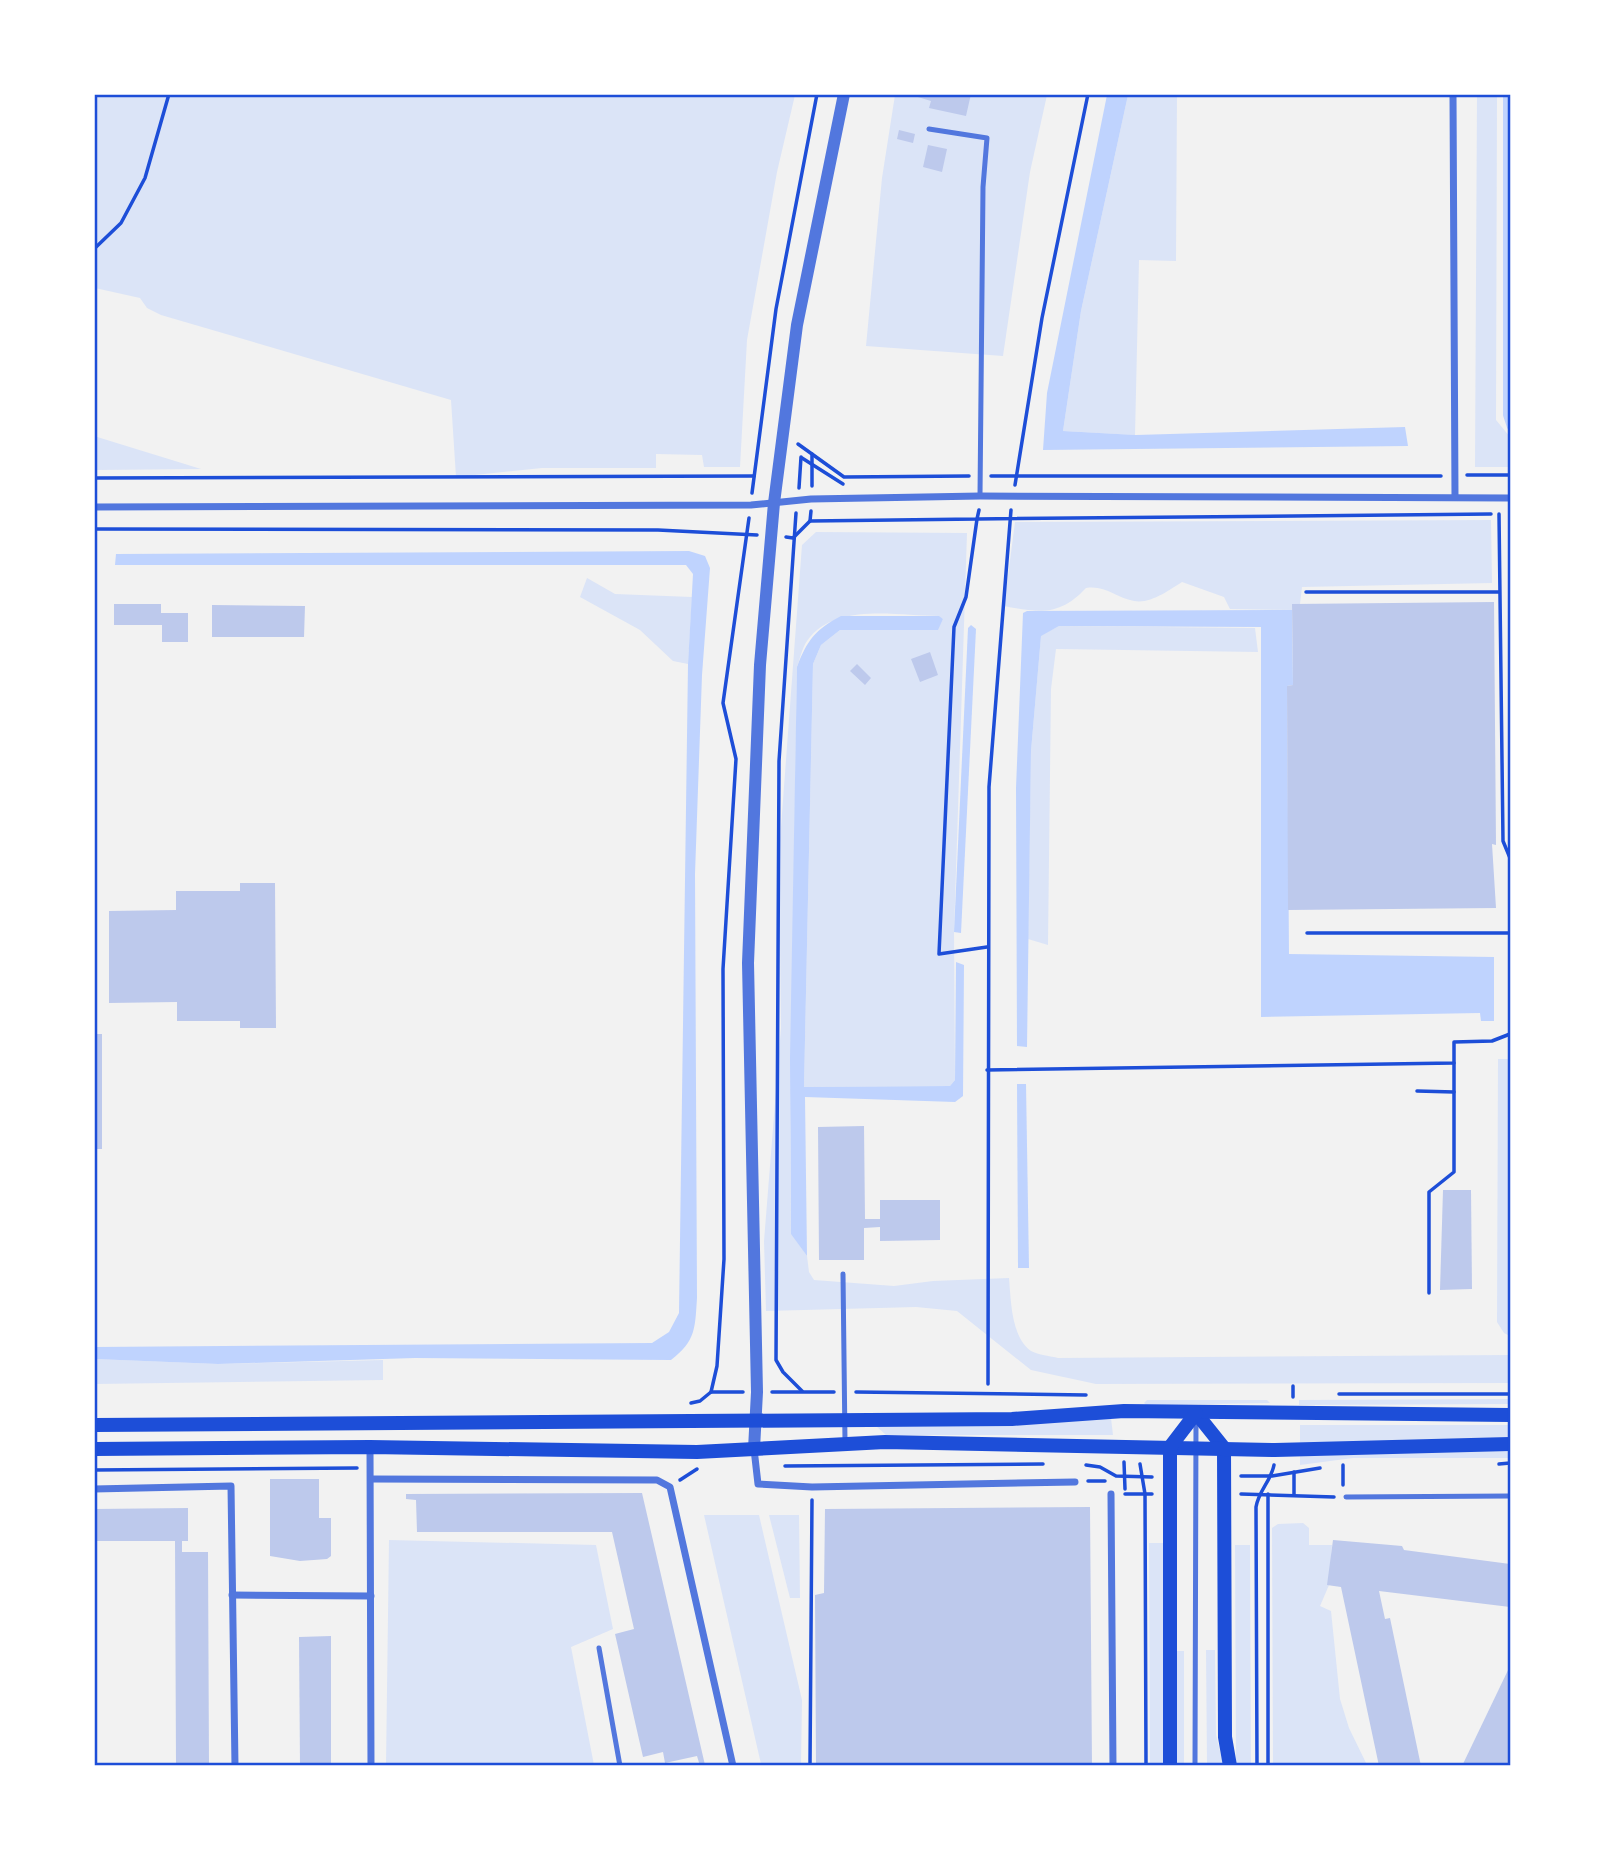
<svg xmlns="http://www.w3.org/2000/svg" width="1605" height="1860" viewBox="0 0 1605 1860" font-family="Quicksand,sans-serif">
	<rect width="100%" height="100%" fill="#f2f2f2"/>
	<g fill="#dbe4f7">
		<path d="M94,95h701l-18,77 -30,168 -7,127h-36l-2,-12 -46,-1v14h-114l-86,9 -5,-77 -290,-85 -14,-7 -7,-10 -45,-10z"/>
		<path d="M895,95h152l-17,77 -27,184 -137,-10 16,-168z"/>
		<path d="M1128,95h49l-1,166 -37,-1 -4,175 -72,-4 18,-120z"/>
		<path d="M1477,95h20l-1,325 14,17v30h-35z"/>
		<path d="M94,436l107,33 -106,1z"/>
		<path d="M1491,520l1,63 -190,4 -2,17h-8v6l-62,-1 -6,-12 -42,-15c-13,8 -31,22 -48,19 -18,-3 -28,-16 -48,-13 -26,28 -46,25 -82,18l11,-84z"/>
		<path d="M816,532l151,1 -13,399 1,148 -5,6 -146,1 9,-423 8,-19 19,-15h97l6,-11 -5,-3c-40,0 -104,-14 -131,25 -5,7 -7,18 -10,26l-7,460 1,106 16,23 2,16 5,8 80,6 39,-5 76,-3c2,22 2,59 22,73 7,4 20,5 27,7l452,-3v28l-414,1 -65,-14 -74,-59 -41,-4 -150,4 -2,-70 17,-213 -2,-174 23,-309z"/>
		<path d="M587,578l28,16 77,3 -4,67 -15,-3 -33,-31 -60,-33z"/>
		<path d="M1059,626l196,2 3,24 -202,-3 -5,40 -3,256 -20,-6 3,-188 10,-116z"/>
		<path d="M1498,1059h12v277l-6,-3 -7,-11z"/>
		<path d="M95,1359l123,5 165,-4v20l-288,4z"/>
		<path d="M1510,1399v5l-211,1v-5z"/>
		<path d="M1147,1400h120l3,3 -124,2 -2,-2z"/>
		<path d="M1111,1418l2,17h-227l-10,-9z"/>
		<path d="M1300,1425h210v13l-210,5z"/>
		<path d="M1510,1449v9h-157l-53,7v-9z"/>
		<path d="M704,1515h55l43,185 -1,65h-43l3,-1z"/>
		<path d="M769,1515h30l1,83h-10z"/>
		<path d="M1303,1523l6,5v17h23l-3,40 -9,21 11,5 9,88 9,29 18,37h-94l-1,-237 6,-4z"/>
		<path d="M389,1540l207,5 17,84 -42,18 23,118h-208z"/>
		<path d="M1149,1543h14l2,222h-15z"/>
		<path d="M1235,1545h15l1,220h-15z"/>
		<path d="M1206,1650h9l1,85 7,28 -16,1z"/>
		<path d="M1175,1651h9v113h-8z"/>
	</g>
	<g fill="#bfd3fe">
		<path d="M1107,95h21l-47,216 -18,120 73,4 269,-8 3,19 -365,4 4,-57z"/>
		<path d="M689,551l16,5 5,12 -8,107 -7,199 2,424c-2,30 -1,43 -26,62l-256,-2 -197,6 -123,-5v-12l557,-4 17,-11 10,-19 9,-649 5,-90 -7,-9h-571l1,-11z"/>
		<path d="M1292,610l1,75 -6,1 2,268 205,3v64h-13l-1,-8 -219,4v-390l-202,-1 -18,10 -10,115 -4,296 -10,-1 -1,-258 7,-175 4,-2z"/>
		<path d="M841,616h98l4,3 -5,11h-98l-19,15 -8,19 -9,423 146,-1 5,-6 1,-118 8,3 -1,131 -8,6 -150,-5 2,159 -16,-22 -1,-176 7,-391c10,-27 19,-38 44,-51z"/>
		<path d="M971,625l5,4 -15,304 -7,-1 14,-304z"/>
		<path d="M1017,1084h9l3,184h-11z"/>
	</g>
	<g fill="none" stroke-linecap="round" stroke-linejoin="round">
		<path stroke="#bfd3fe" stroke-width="6" d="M1506,94v321l4,12"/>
	</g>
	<g fill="#bdc9ec">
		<path d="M908,94h63l-5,22 -37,-8 2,-7z"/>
		<path d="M899,130l16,4 -2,9 -16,-4z"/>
		<path d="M928,145l19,4 -5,23 -19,-5z"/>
		<path d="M1494,602l2,243 -4,-1 4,64 -208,2 -1,-224 6,-1 -1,-81z"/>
		<path d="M114,604h47v9h27v29h-26v-17h-48z"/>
		<path d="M212,605l93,1 -1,31h-92z"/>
		<path d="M930,652l8,23 -18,7 -9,-23z"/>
		<path d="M857,664l14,14 -6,7 -15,-14z"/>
		<path d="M240,883h35l1,145h-36v-7h-63v-19l-68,1v-92l67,-1v-19h64z"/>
		<rect x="94" y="1034" width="8" height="115"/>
		<path d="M864,1126l1,93h15v-19h60v40l-60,1v-14l-16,1v32h-45l-1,-133z"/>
		<path d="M1443,1190h28l1,99 -32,1z"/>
		<path d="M270,1479h49v39h12v38l-4,3 -27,2 -30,-5z"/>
		<path d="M642,1493l63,272 -2,1h-3l-3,-10 -32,7 -2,-11 -20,5 -28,-123 19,-5 -22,-97h-195l-1,-32 -10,-1v-5z"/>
		<path d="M1090,1507l2,259h-276l-1,-171 9,-2 1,-84z"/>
		<path d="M188,1508v33h-6v11h26l1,214h-33l-1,-225h-81v-32z"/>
		<path d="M1333,1540l69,6 2,4 106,14v43l-131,-16 6,28 5,-1 31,148h-42l-38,-179 -14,-2z"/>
		<path d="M331,1636v130h-31l-1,-129z"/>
		<path d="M1510,1666v94l-2,6h-46z"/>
	</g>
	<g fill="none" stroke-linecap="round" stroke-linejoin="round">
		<g stroke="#1d4ed8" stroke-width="3.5">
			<path d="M94,249l27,-26 24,-45 24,-84"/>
			<path d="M798,444l46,33 125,-1"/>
			<path d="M802,458l41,26"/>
			<path d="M1467,475h43"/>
			<path d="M991,476h450"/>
			<path d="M94,478l660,-2"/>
			<path d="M1015,485l27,-167 46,-224"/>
			<path d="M812,486v-32"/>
			<path d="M799,488l2,-31"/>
			<path d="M752,493l24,-184 41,-215"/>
			<path d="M796,513l-17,248 -3,599 7,12 19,19"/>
			<path d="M1499,514l4,327 7,17"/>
			<path d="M810,521l167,-2 2,-9"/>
			<path d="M94,529l564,1 99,5"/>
			<path d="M786,537l7,1 17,-17 1,-10"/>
			<path d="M1306,592h193"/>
			<path d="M1307,933h203"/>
			<path d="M987,947l-48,7 15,-327 12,-30 11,-78 514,-5"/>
			<path d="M987,1070l467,-7v-21l38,-1 18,-7"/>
			<path d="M1417,1091l37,1"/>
			<path d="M1429,1293v-101l25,-20v-109"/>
			<path d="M988,1384l1,-597 22,-277"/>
			<path d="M1293,1386v11"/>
			<path d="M711,1392l6,-26 7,-107 -1,-290 13,-210 -13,-56 26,-185"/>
			<path d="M772,1392h62"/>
			<path d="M856,1392l230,3"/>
			<path d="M1339,1394h171"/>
			<path d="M691,1403l9,-2 11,-9h32"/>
			<path d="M1124,1462l1,27"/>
			<path d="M1140,1464l5,30 1,272"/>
			<path d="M1499,1464l11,-1"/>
			<path d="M1086,1465l14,2 16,9 36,1"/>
			<path d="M785,1466l258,-2"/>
			<path d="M94,1470l263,-2"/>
			<path d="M1294,1472v22"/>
			<path d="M1241,1476h31l48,-8"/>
			<path d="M680,1480l17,-11"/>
			<path d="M1088,1481h17"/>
			<path d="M1343,1485v-20"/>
			<path d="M1125,1494h27"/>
			<path d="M1241,1494l93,3"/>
			<path d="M1268,1494v272"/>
			<path d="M810,1766l2,-266"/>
			<path d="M1257,1766l-1,-259c3,-17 15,-26 18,-42"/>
		</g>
		<g stroke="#5277de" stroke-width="5">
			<path d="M929,129l58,9 -4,49 -3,309"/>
			<path d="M843,1274l2,168"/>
			<path d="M1346,1497l164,-1"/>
			<path d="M599,1648l21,118"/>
			<path d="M1195,1766l1,-347"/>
		</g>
		<g stroke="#5277de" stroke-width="7">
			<path d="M1453,94l2,403"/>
			<path d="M94,507l657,-2 60,-6 169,-3 530,2"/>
			<path d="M370,1447l1,319"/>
			<path d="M754,1449l4,35 54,3 263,-5"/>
			<path d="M371,1479l286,1 13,7 63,279"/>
			<path d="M94,1489l137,-3 4,280"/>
			<path d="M1111,1494l2,272"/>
			<path d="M232,1595l139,1"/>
		</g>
		<path stroke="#5277de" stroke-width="12" d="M754,1449l3,-57 -9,-429 12,-298 14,-162 23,-178 47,-231"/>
		<g stroke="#1d4ed8" stroke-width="14">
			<path d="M1196,1413l28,35 1,289 5,29"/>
			<path d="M94,1425l918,-6 112,-8 386,4"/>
			<path d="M94,1449l276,-2 327,5 188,-10 390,8 235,-6"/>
			<path d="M1170,1766v-319l26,-34"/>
		</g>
	</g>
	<rect width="1605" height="1860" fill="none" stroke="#ffffff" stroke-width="192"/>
	<rect x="96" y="96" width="1413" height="1668" fill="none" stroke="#1d4ed8" stroke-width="2.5"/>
</svg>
